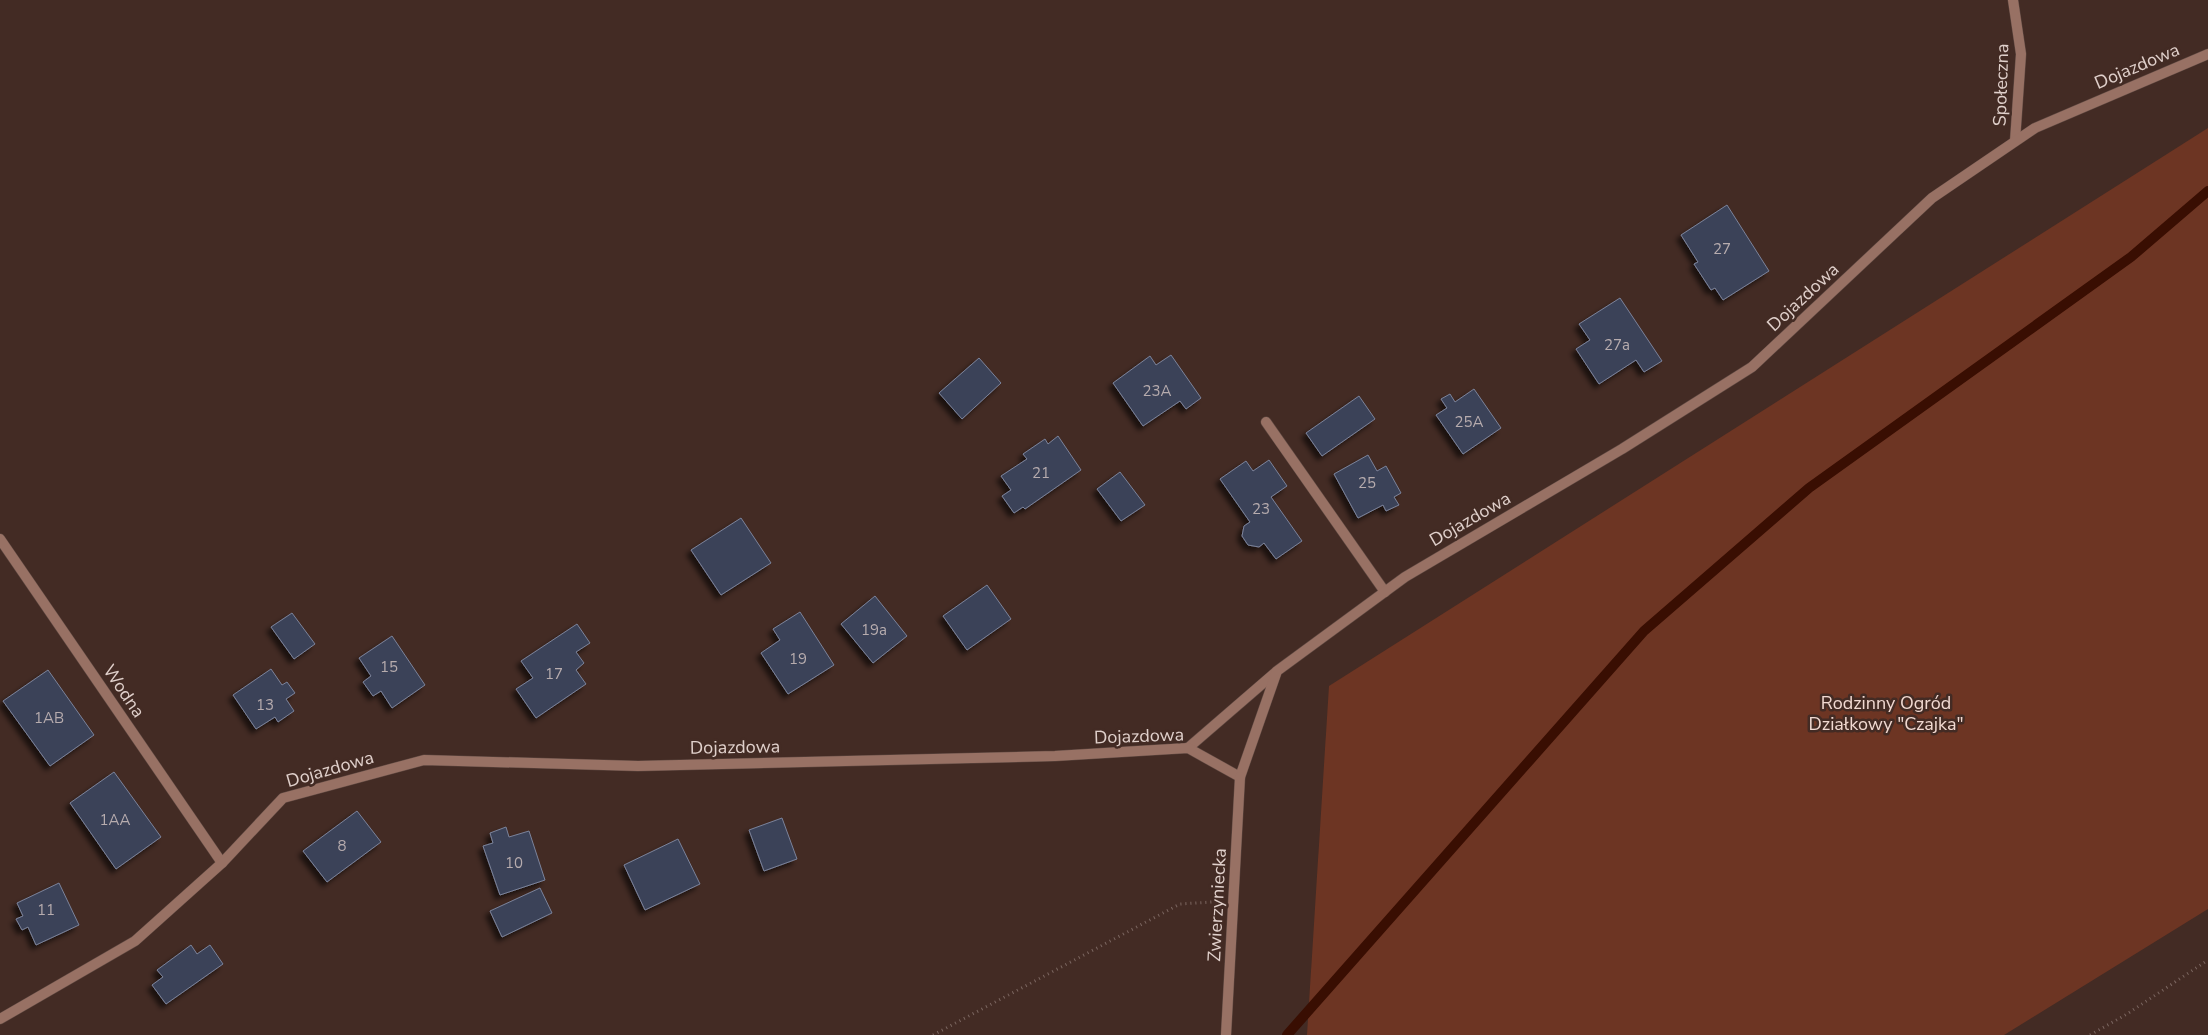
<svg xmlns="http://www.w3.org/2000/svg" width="2208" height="1035" viewBox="0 0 2208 1035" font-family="'Nunito Sans',sans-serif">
	<defs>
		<filter id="shadow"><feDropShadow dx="-4.5" dy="4.5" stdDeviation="2.5" flood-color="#0009"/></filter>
	</defs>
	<rect width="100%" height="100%" fill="#432b24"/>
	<path fill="#6d3523" d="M2208,128v781l-204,126h-697l22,-349z"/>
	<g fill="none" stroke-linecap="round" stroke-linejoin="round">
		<path stroke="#390e02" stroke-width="10" d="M1287,1035l357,-404 165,-143 322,-231 77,-66"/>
	</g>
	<g fill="#3b4258" stroke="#7b839b" filter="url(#shadow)">
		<path d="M1727,205l42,66 -46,29 -8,-12 -4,2 -17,-26 4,-2 -17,-27z"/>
		<path d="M1620,298l42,63 -18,11 -8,-12 -37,24 -23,-35 14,-9 -11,-16z"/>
		<path d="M1171,355l30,43 -15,11 -6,-8 -37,25 -30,-43 37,-27 6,9z"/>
		<path d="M979,358l22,25 -39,36 -23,-26z"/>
		<path d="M1474,389l27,39 -38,26 -27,-39 11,-7 -6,-9 9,-5 5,8z"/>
		<path d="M1359,396l16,23 -53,37 -16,-23z"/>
		<path d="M1058,436l23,34 -56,39 -2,-2 -9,6 -12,-17 9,-6 -10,-14 26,-17 -4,-5 22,-15 3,5z"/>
		<path d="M1368,455l9,16 9,-5 15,27 -7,4 5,8 -13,6 -3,-6 -25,13 -24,-44z"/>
		<path d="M1269,460l18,26 -16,11 31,44 -26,18 -12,-16 -5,4 -11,-2 -6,-9 2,-10 6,-4 -30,-43 26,-18 7,10z"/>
		<path d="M1120,472l25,33 -24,16 -24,-32z"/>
		<path d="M741,518l30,45 -50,32 -30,-45z"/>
		<path d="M987,585l24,34 -44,31 -24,-34z"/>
		<path d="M875,596l32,40 -34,27 -32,-39z"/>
		<path d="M800,612l34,53 -46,29 -27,-41 19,-13 -7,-11z"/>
		<path d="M292,613l23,31 -21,15 -23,-32z"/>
		<path d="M577,624l13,19 -14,9 8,11 -8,7 10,14 -50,34 -20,-29 17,-11 -12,-17z"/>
		<path d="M392,636l33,49 -33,23 -11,-17 -8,5 -10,-14 8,-6 -12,-18z"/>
		<path d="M271,669l11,16 5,-3 8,11 -9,6 8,12 -16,11 -3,-5 -19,12 -23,-34z"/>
		<path d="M48,670l46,65 -44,31 -47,-65z"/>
		<path d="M114,772l47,65 -45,32 -46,-66z"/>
		<path d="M357,811l24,31 -54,40 -24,-31z"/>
		<path d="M782,818l15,41 -33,12 -15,-41z"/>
		<path d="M506,827l3,10 20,-6 16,49 -45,15 -17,-49 10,-3 -3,-10z"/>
		<path d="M678,839l22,45 -55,26 -21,-45z"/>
		<path d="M59,883l20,42 -43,20 -8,-18 -6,3 -6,-11 7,-3 -6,-13z"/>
		<path d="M540,888l12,25 -50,24 -12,-26z"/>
		<path d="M191,945l6,9 13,-9 13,19 -57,40 -14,-19 11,-8 -6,-7z"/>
	</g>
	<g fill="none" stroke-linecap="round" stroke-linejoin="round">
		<defs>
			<path id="lane" d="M1266,422l119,170"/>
			<g id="street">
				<path d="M2013,0l8,54 -6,87"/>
				<path d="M0,539l222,324"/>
				<path d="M1188,748l88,-76"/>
				<path d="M0,1019l135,-78 87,-78 61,-65 141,-38 214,6 417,-10 133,-8 52,29 37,-106 128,-94 217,-128 130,-82 180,-169 103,-70 173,-74"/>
				<path d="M1226,1035l14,-258"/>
			</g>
		</defs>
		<use href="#lane" stroke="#5f4942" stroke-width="11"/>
		<use href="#street" stroke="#5f4942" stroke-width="11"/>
		<g stroke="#7c6761" stroke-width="3" stroke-dasharray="1 4" stroke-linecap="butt">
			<path d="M933,1035l247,-131 32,-2"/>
			<path d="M2090,1035l37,-21 81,-54"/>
		</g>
		<use href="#lane" stroke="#987164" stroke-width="10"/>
		<use href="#street" stroke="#987164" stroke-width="10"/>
	</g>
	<g text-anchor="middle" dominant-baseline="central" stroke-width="5" stroke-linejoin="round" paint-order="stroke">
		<g font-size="15" fill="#b7acae">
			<text x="1722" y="249">27</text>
			<text x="1617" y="345">27a</text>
			<text x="1157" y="391">23A</text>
			<text x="1469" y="422">25A</text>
			<text x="1041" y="473">21</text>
			<text x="1367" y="483">25</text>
			<text x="1261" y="509">23</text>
			<text x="874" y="630">19a</text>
			<text x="798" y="659">19</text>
			<text x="389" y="667">15</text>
			<text x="554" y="674">17</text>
			<text x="265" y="705">13</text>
			<text x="49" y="718">1AB</text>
			<text x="115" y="820">1AA</text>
			<text x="342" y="846">8</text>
			<text x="514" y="863">10</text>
			<text x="46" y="910">11</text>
		</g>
		<g font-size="18" fill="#e0d0cb" stroke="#432b24">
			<text transform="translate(2137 66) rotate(-23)">Dojazdowa</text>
			<text transform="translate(2001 85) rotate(-88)">Społeczna</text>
			<text transform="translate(1803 297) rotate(-43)">Dojazdowa</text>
			<text transform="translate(1470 519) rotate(-30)">Dojazdowa</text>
			<text transform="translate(124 691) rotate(56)">Wodna</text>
			<text transform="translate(1139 736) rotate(-2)">Dojazdowa</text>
			<text transform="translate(735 747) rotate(-1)">Dojazdowa</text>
			<text transform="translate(330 769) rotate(-16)">Dojazdowa</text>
			<text transform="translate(1217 905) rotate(-87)">Zwierzyniecka</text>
		</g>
		<g font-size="18" fill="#f1d9d1" stroke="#432b24">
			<text x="1886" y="703">Rodzinny Ogród<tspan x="1886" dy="21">Działkowy "Czajka"</tspan></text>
		</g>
	</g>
</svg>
